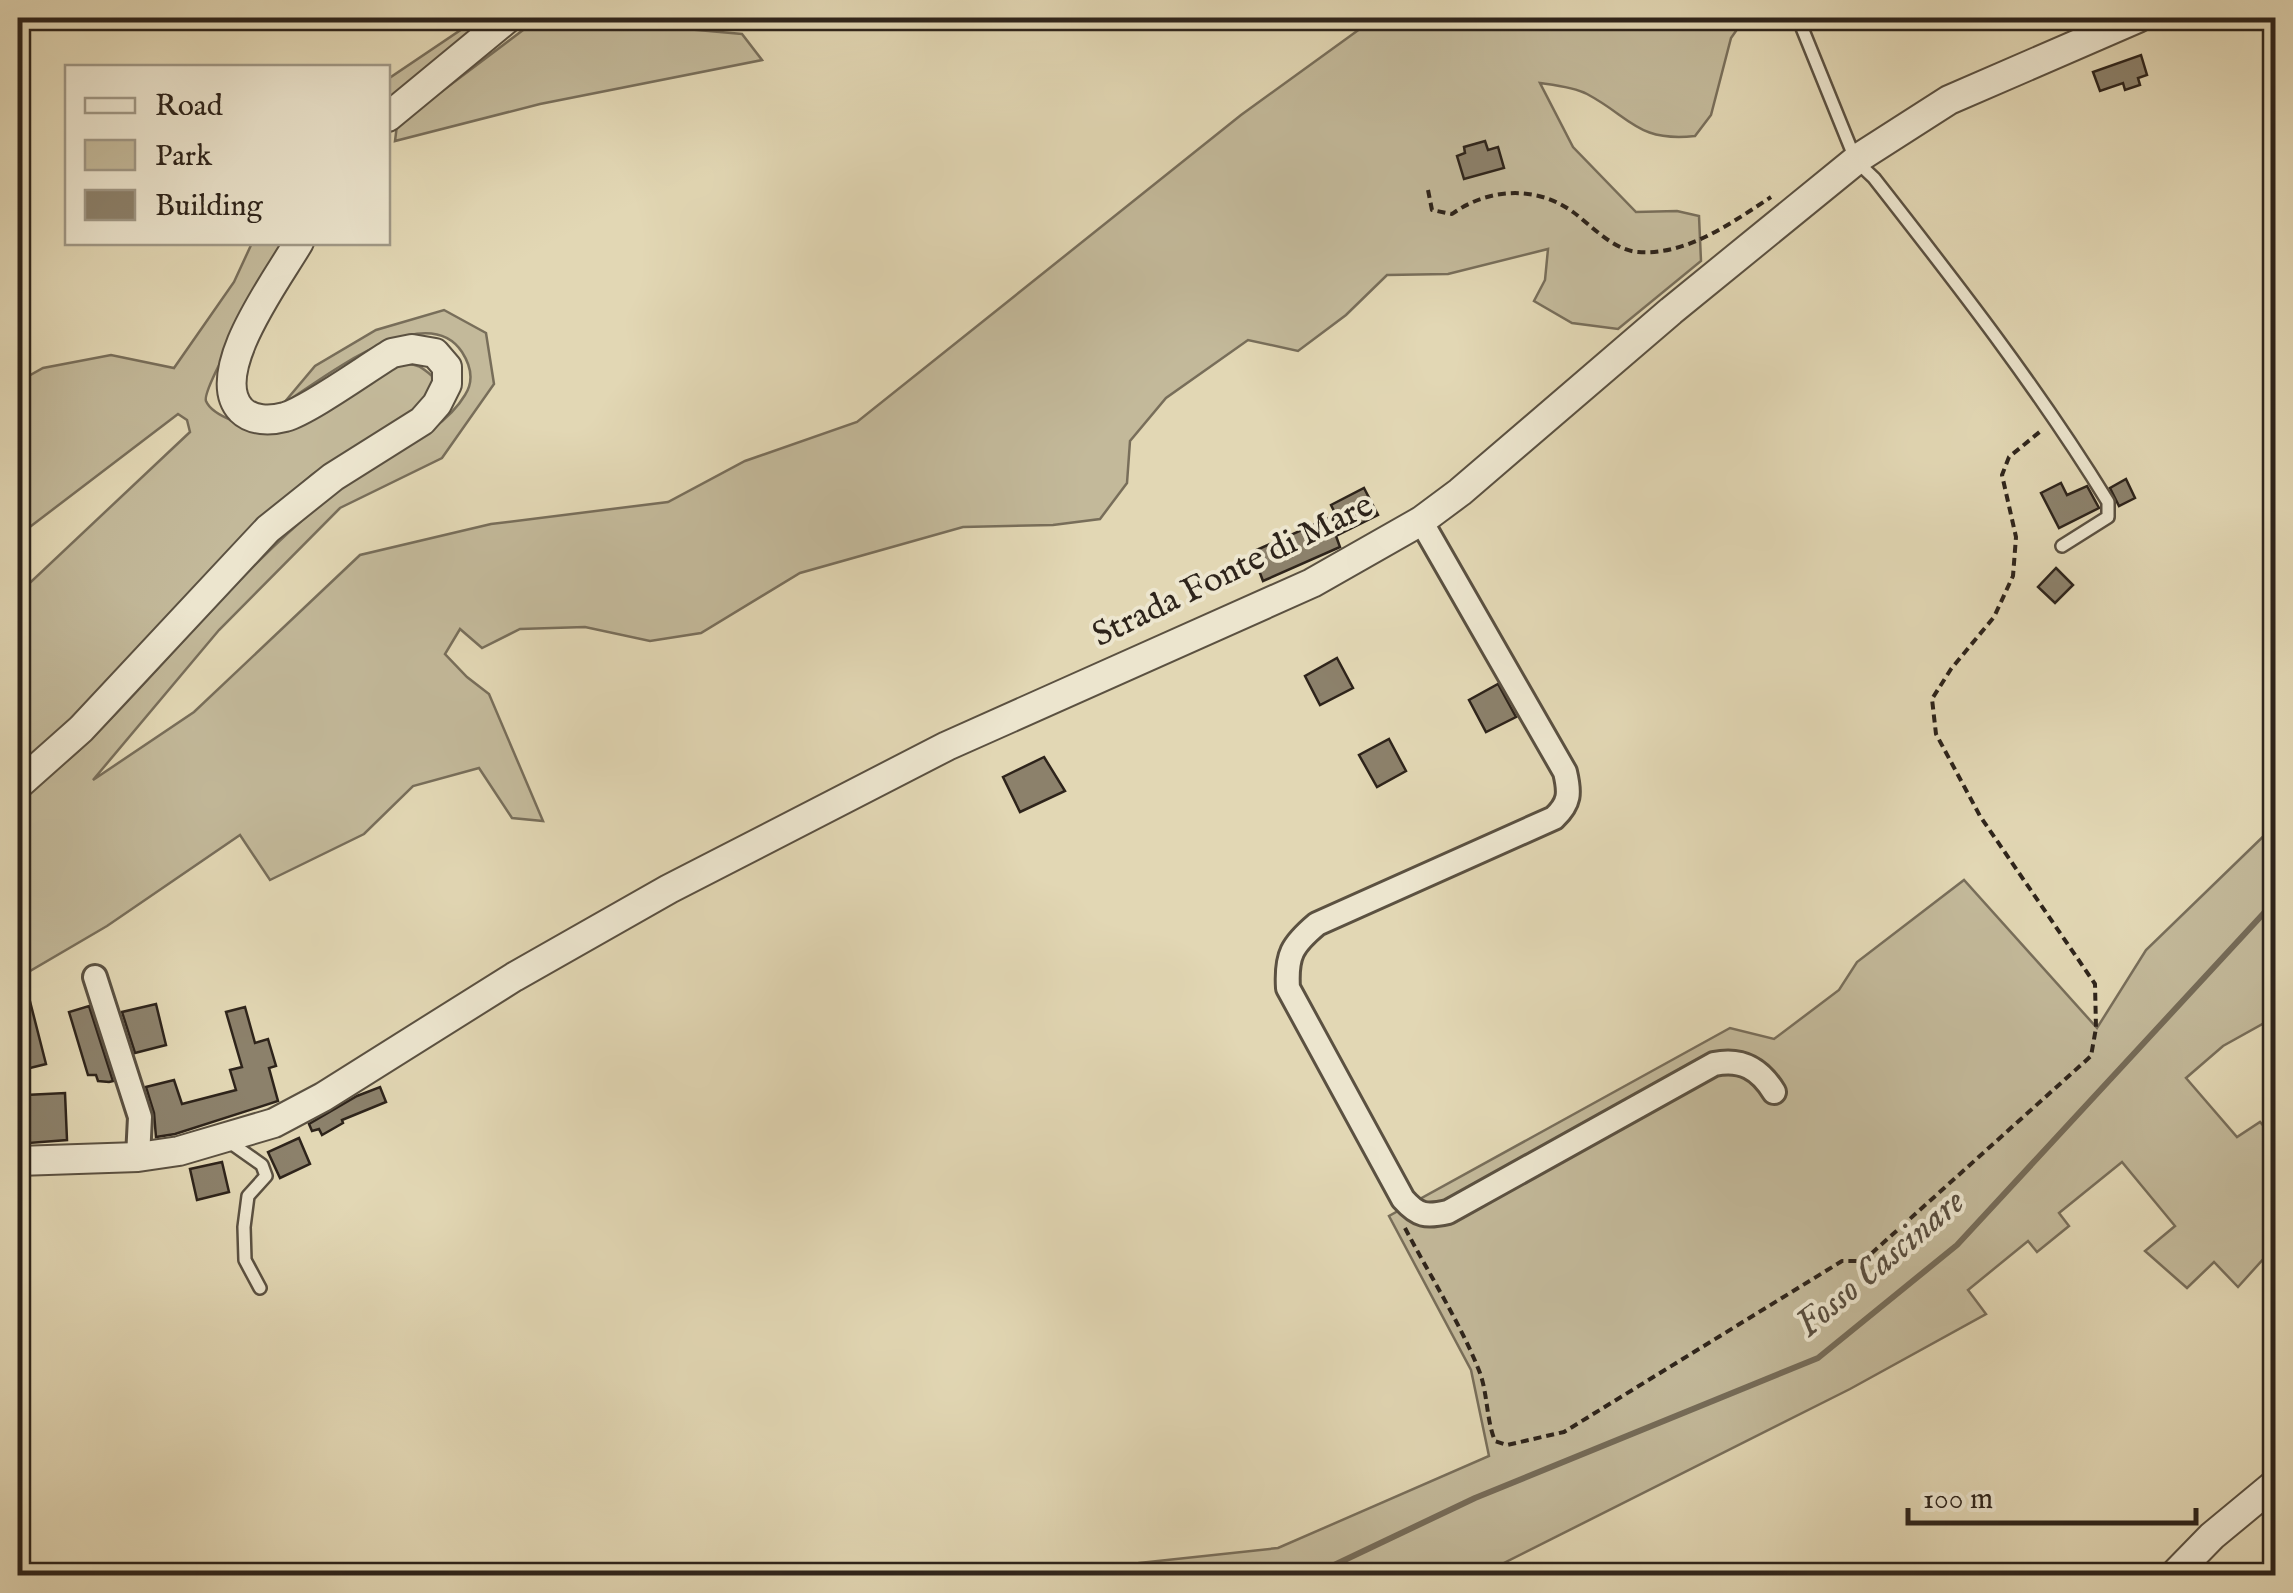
<svg xmlns="http://www.w3.org/2000/svg" width="2293" height="1593" viewBox="0 0 2293 1593" font-family="'IM FELL English',serif">
	<rect width="100%" height="100%" fill="#e2d7b4"/>
	<filter id="stains"><feTurbulence type="fractalNoise" baseFrequency=".002" numOctaves="4"/><feColorMatrix values="0 0 0 0 .2 0 0 0 0 .09 0 0 0 0 .02 0 0 0 .5 -.17"/></filter>
	<radialGradient id="worn" r=".72"><stop offset=".6" stop-color="#630" stop-opacity="0"/><stop offset="1" stop-color="#630" stop-opacity=".3"/></radialGradient>
	<g fill="#c3b99a" stroke="#786e5a" stroke-width="2.5">
		<path d="M456,18h35l-103,84v-23l74,-50z"/>
		<path d="M539,18h49l4,11 83,-1 67,6 20,26 -222,44 -145,37 2,-16z"/>
		<path d="M1375,18h367l1,3 -12,17 -20,77 -16,21c-58,6 -63,-18 -108,-42 -13,-7 -33,-9 -47,-11l33,64 63,65 41,-1 22,5 2,45 -83,68 -46,-6 -38,-22 11,-21 3,-31 -100,25 -61,1 -41,40 -48,36 -50,-11 -82,58 -36,43 -3,42 -27,36 -47,6 -90,2 -163,46 -99,60 -51,8 -65,-14 -65,2 -38,19 -22,-19 -15,25 22,23 22,17 54,127 -31,-3 -33,-50 -66,18 -49,48 -94,46 -30,-45 -133,91 -89,52v-176c24,-21 51,-41 74,-64 84,-84 158,-181 252,-252 35,-27 99,-53 121,-91 9,-14 6,-29 -3,-43 -37,-56 -142,29 -179,52l32,-38 61,-36 68,-20 42,23 8,51 -52,74 -102,50 -121,122 -126,150 101,-68 166,-157 131,-31 177,-22 77,-41 112,-39 384,-307z"/>
		<path d="M252,243h36c-12,20 -87,145 -82,158 7,17 45,26 62,30 28,-15 108,-64 136,-67 13,-1 19,4 28,12l1,15 -9,13 -111,70 -49,42 -209,221 -37,31v-174l172,-162 -3,-12 -9,-6 -160,122v-154l25,-14 68,-13 63,13 60,-86z"/>
		<path d="M2275,825v192l-52,29 -37,32 51,59 23,-15 15,17v107l-37,41 -24,-25 -27,26 -42,-37 30,-25 -53,-64 -63,51 10,13 -32,26 -9,-11 -60,49 18,24 -136,75 -370,186 -407,1 66,-13 139,-15 211,-92 -18,-86 -82,-154 341,-188 44,11 65,-49 18,-28 107,-82 133,148 49,-78z"/>
	</g>
	<g fill="none" stroke-linecap="round" stroke-linejoin="round">
		<path stroke="#756b58" stroke-width="6" d="M1311,1576l164,-78 343,-140 139,-113 319,-345"/>
	</g>
	<g fill="#8c816b" stroke="#2e241b" stroke-width="2.5">
		<path d="M2141,55l6,20 -9,3 2,7 -15,5 -2,-7 -23,8 -7,-19z"/>
		<path d="M1485,141l3,9 10,-3 6,21 -40,11 -7,-23 8,-3 -1,-6z"/>
		<path d="M2126,479l9,19 -16,8 -9,-18z"/>
		<path d="M2061,483l6,12 20,-9 12,22 -40,20 -18,-35z"/>
		<path d="M1364,488l14,27 -42,21 4,11 -77,34 -11,-29 84,-37 -5,-10z"/>
		<path d="M2056,568l17,17 -18,18 -17,-16z"/>
		<path d="M1337,658l16,30 -33,17 -15,-29z"/>
		<path d="M1498,684l18,33 -30,15 -17,-32z"/>
		<path d="M1389,739l17,32 -29,16 -18,-32z"/>
		<path d="M1044,757l21,34 -45,21 -17,-35z"/>
		<path d="M18,974h5l23,90 -20,5 -8,-1z"/>
		<path d="M156,1004l10,41 -31,8 -13,-41z"/>
		<path d="M89,1006l24,75 -4,1 -11,-1 -2,-6h-8l-19,-63z"/>
		<path d="M245,1007l10,36 13,-4 8,27 -7,2 9,33 -103,33 -19,3 -2,-24 -8,-26 28,-7 8,24 54,-14 -6,-20 12,-3 -16,-55z"/>
		<path d="M380,1087l6,15 -44,18 1,3 -21,12 -3,-6 -7,2 -3,-7 48,-28z"/>
		<path d="M65,1093l2,47 -38,3 -3,-48z"/>
		<path d="M299,1138l11,26 -30,14 -12,-26z"/>
		<path d="M222,1162l7,30 -32,8 -7,-31z"/>
	</g>
	<g fill="none" stroke-linecap="round" stroke-linejoin="round">
		<defs>
			<g id="service">
				<path d="M1798,18l58,143 18,17c83,106 164,210 234,324v15l-46,29"/>
				<path d="M228,1141l34,24 4,11 -18,20 -4,31 1,33 15,28"/>
			</g>
			<g id="minor">
				<path d="M1421,521l144,251c5,21 5,31 -11,46l-237,106c-25,21 -31,31 -29,64l115,211c15,17 23,18 45,13l266,-148c28,-6 46,5 60,28"/>
				<path d="M95,977l45,140 -2,40"/>
			</g>
			<g id="tertiary">
				<path d="M388,117l120,-99"/>
				<path d="M18,785l63,-56 187,-200 65,-52 89,-56 15,-17 10,-20v-17l-12,-14 -23,-4 -20,4c-25,15 -83,57 -107,64 -15,4 -33,4 -44,-7 -35,-37 38,-133 58,-168"/>
				<path d="M18,1161l120,-4 41,-6 95,-28 49,-26 191,-120 155,-88 278,-143 365,-163 109,-62 39,-29 211,-181 189,-154 89,-57 189,-82"/>
				<path d="M2173,1576l39,-40 64,-53"/>
			</g>
		</defs>
		<use href="#service" stroke="#5b5141" stroke-width="16"/>
		<use href="#minor" stroke="#5b5141" stroke-width="28"/>
		<use href="#tertiary" stroke="#5b5141" stroke-width="32"/>
		<g stroke="#2e241b" stroke-width="4" stroke-dasharray="8 5" stroke-linecap="butt">
			<path d="M1428,190l4,20 20,4c36,-26 84,-29 121,-2 19,14 40,38 65,40 48,4 95,-30 133,-55"/>
			<path d="M1405,1228c25,48 56,96 75,145 8,23 6,45 15,68l12,4 57,-13 278,-171h21l228,-205 5,-28 -1,-44 -115,-168 -44,-82 -4,-35 19,-30 43,-52 19,-41 3,-39 -14,-62 7,-18 33,-27"/>
		</g>
		<use href="#service" stroke="#ece5ce" stroke-width="11"/>
		<use href="#minor" stroke="#ece5ce" stroke-width="22"/>
		<use href="#tertiary" stroke="#ece5ce" stroke-width="28"/>
	</g>
	<g text-anchor="middle" dominant-baseline="central" stroke-width="8" stroke-linejoin="round" paint-order="stroke">
		<g font-size="35" fill="#2e241b" stroke="#ece5ce">
			<text transform="translate(1233 571) rotate(-26)">Strada Fonte di Mare</text>
		</g>
		<g font-size="38" font-style="italic" fill="#584d3e" stroke="#ece5ce">
			<text transform="translate(1881 1264) rotate(-40)">Fosso Cascinare</text>
		</g>
	</g>
	<rect width="2293" height="1593" fill="none" stroke="#e2d7b4" stroke-width="60"/>
	<rect x="20" y="20" width="2253" height="1553" fill="none" stroke="#2e241b" stroke-width="5"/>
	<rect x="30" y="30" width="2233" height="1533" fill="none" stroke="#2e241b" stroke-width="2.5"/>
	<rect x="65" y="65" width="325" height="180" fill="#ece5ce" stroke="#a09886" stroke-width="2.5"/>
	<rect x="85" y="98" width="50" height="15" fill="#ece5ce" stroke="#a09886" stroke-width="2.5"/>
	<text x="155" y="115" font-size="30" fill="#2e241b">Road</text>
	<rect x="85" y="140" width="50" height="30" fill="#c3b99a" stroke="#a09886" stroke-width="2.5"/>
	<text x="155" y="165" font-size="30" fill="#2e241b">Park</text>
	<rect x="85" y="190" width="50" height="30" fill="#8c816b" stroke="#a09886" stroke-width="2.5"/>
	<text x="155" y="215" font-size="30" fill="#2e241b">Building</text>
	<path d="M1908 1508v15h288v-15" fill="none" stroke="#2e241b" stroke-width="5"/>
	<text x="1923" y="1508" font-size="30" fill="#2e241b" stroke="#ece5ce" stroke-width="8" paint-order="stroke">100 m</text>
	<rect width="100%" height="100%" filter="url(#stains)"/>
	<rect width="100%" height="100%" fill="url(#worn)"/>
</svg>
